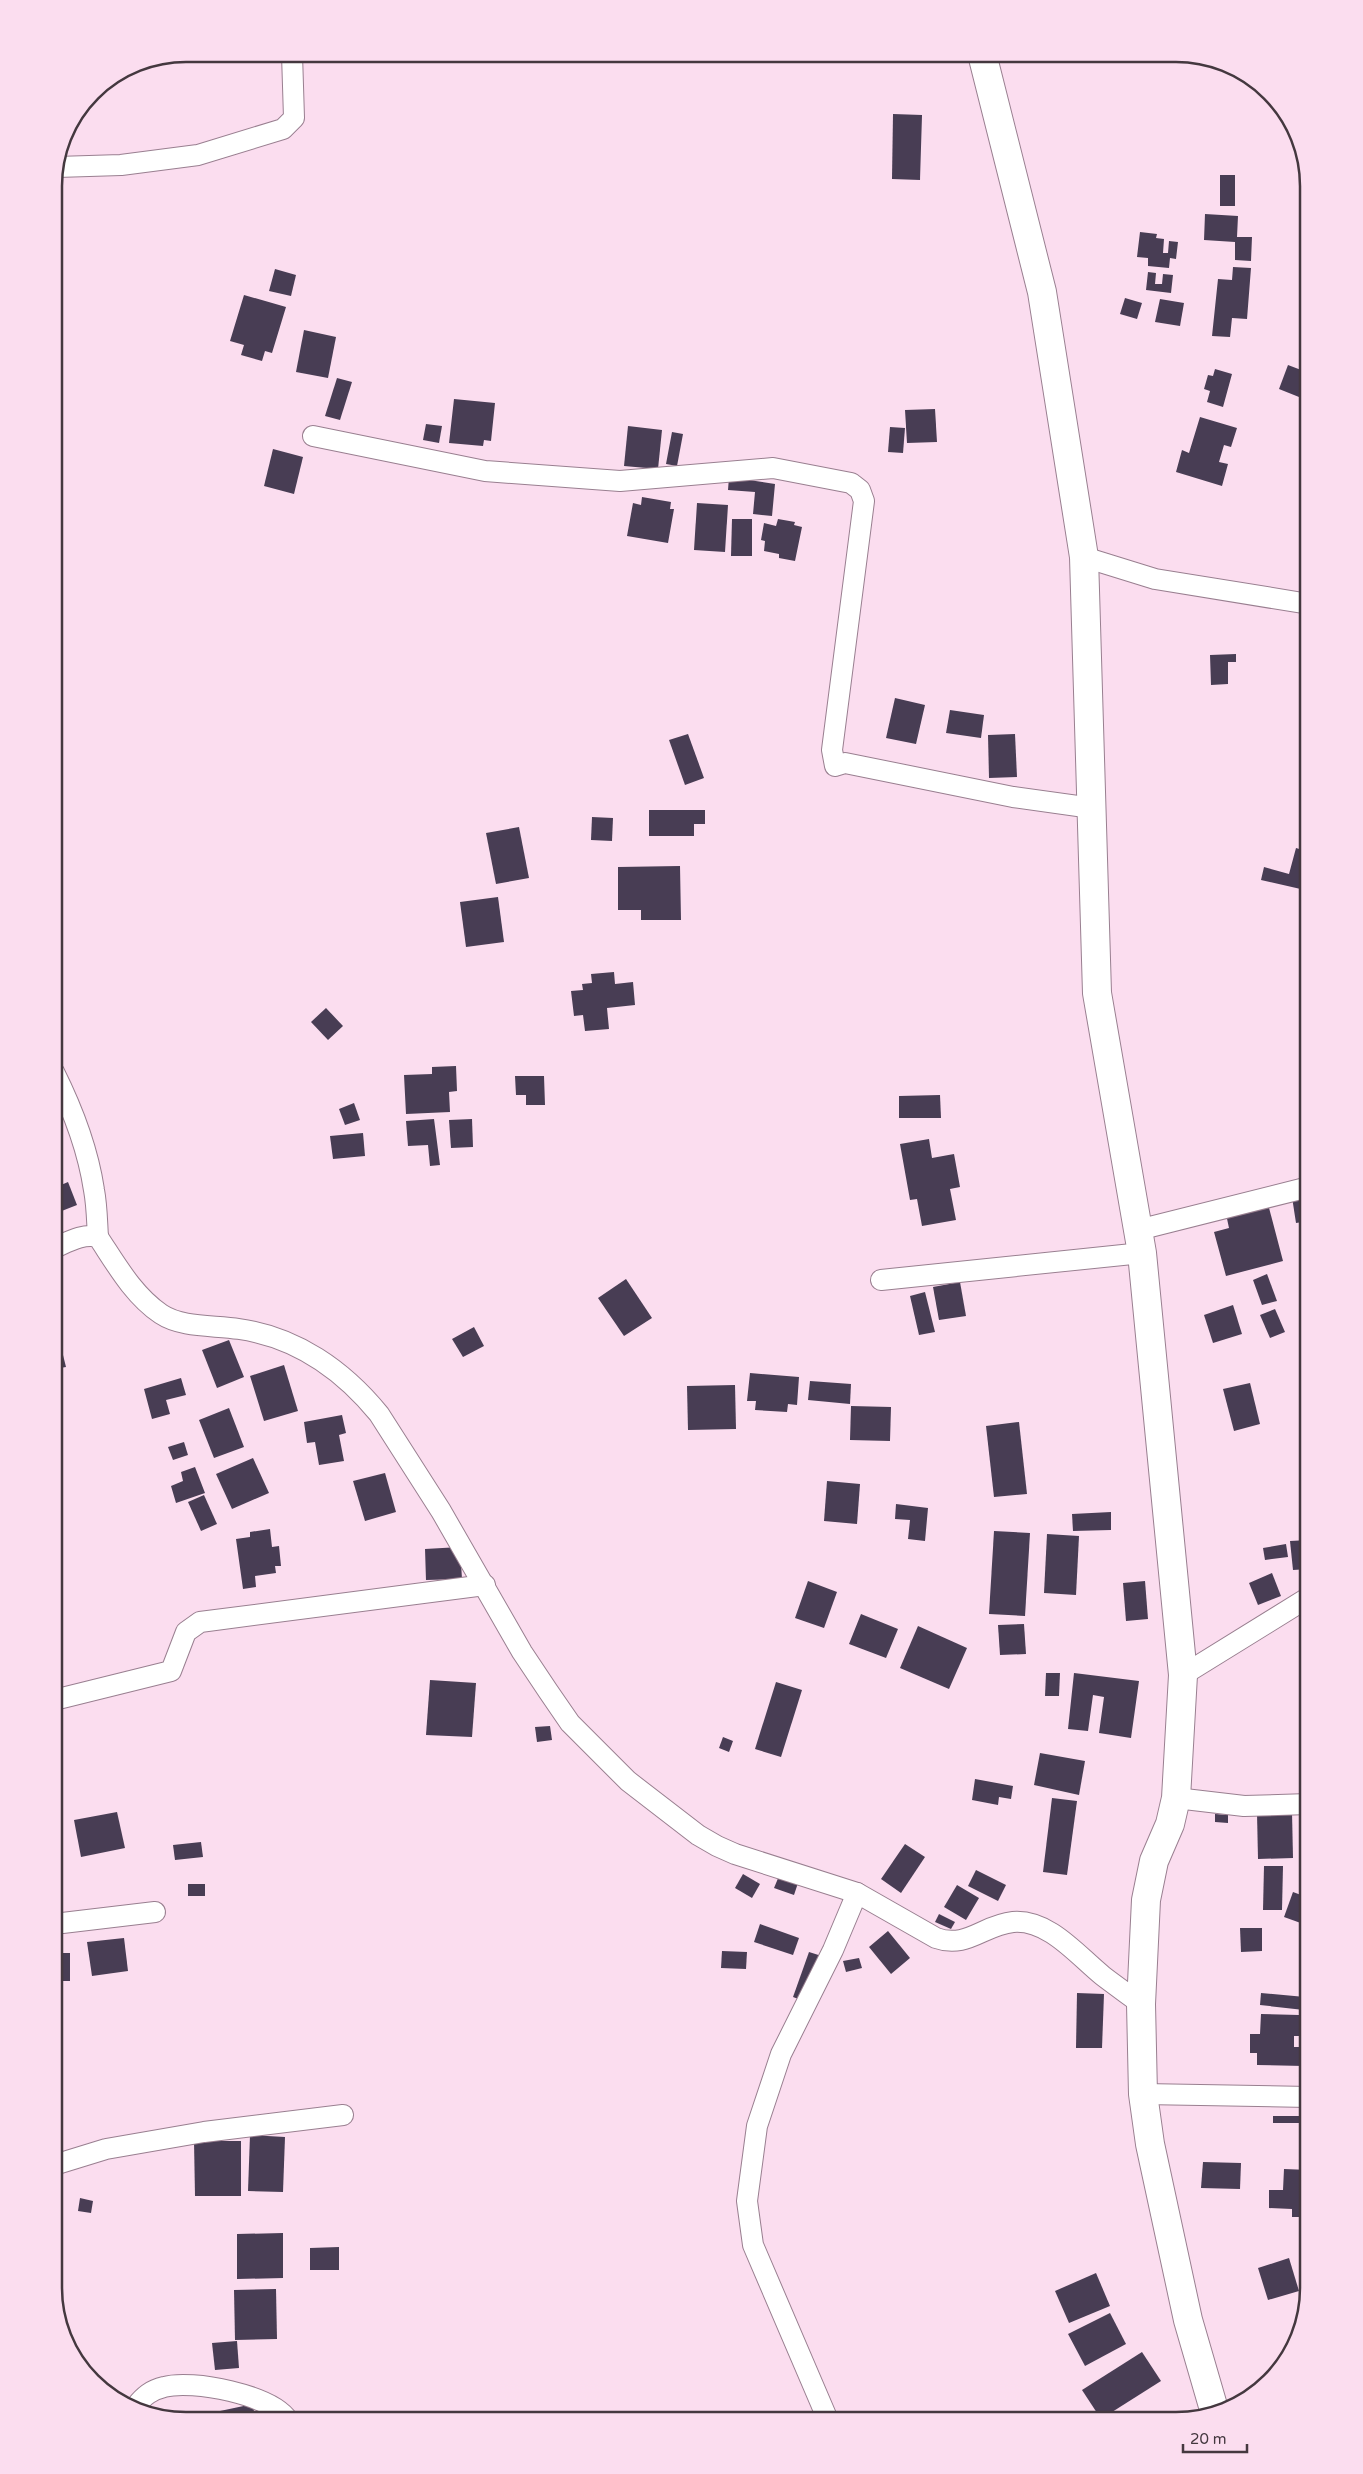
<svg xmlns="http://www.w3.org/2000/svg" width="1363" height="2474" viewBox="0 0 1363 2474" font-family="'Varela Round',sans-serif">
	<rect width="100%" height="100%" fill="#fbddef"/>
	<g fill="#483d54">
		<path d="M893,114l29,1 -2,65 -28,-1z"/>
		<rect x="1220" y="175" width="15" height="31"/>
		<path d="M1205,214l33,2 -1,21h15l-1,24 -16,-1v-18l-31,-2z"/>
		<path d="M1140,232l17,2 -1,4 8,1 -1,14h5l1,-12 9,1 -2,17 -6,-1 -1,10 -21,-2v-8l-11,-1z"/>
		<path d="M1233,267l18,1 -4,51 -15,-1 -2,19 -18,-1 6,-57 14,1z"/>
		<path d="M275,269l21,6 -5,21 -22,-5z"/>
		<path d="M1148,272l8,1 -1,11h7l1,-10 10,1 -2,18 -25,-3z"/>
		<path d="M244,295l42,12 -14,46 -7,-2 -3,10 -21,-6 3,-10 -14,-4z"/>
		<path d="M1125,298l17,5 -5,16 -17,-5z"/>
		<path d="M1160,299l24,4 -4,23 -25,-4z"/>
		<path d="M304,330l32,7 -8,41 -32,-6z"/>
		<path d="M1288,365l21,8v28l-30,-12z"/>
		<path d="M1215,369l17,5 -9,33 -16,-5 3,-11 -6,-2 4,-14 5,1z"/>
		<path d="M337,378l15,4 -12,38 -15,-4z"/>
		<path d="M454,399l41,4 -4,38 -7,-1 -1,6 -34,-3z"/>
		<path d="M935,409l2,33 -30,1 -2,-33z"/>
		<path d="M1200,417l37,11 -6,19 -7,-2 -5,17 9,2 -6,22 -46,-14 6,-22 7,3z"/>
		<path d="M426,424l16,2 -3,17 -16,-3z"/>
		<path d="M628,426l34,4 -4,39 -34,-3z"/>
		<path d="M890,427l15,1 -2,25 -15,-1z"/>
		<path d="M672,432l11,2 -6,32 -11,-2z"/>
		<path d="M273,449l30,8 -9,37 -30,-8z"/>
		<path d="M729,477l46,7 -3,32 -19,-2 2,-22 -27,-2z"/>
		<path d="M642,497l29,5 -1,7h4l-6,34 -41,-7 6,-33 8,2z"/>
		<path d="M697,503l31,2 -3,47 -31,-2z"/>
		<path d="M732,519h20v37h-21z"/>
		<path d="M778,519l17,3 -1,3 8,2 -7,34 -16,-3v-4l-15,-3 1,-10 -4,-1 3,-17 12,3z"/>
		<path d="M1236,654v8h-8v22l-17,1 -1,-30z"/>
		<path d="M895,698l30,7 -9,39 -30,-6z"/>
		<path d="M950,710l34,5 -3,23 -35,-5z"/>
		<path d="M688,734l16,44 -19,7 -16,-45z"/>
		<path d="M1015,734l2,43 -28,1 -1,-43z"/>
		<path d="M649,810h56v14h-11v12h-45z"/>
		<path d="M592,817l21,1 -1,23 -21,-1z"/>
		<path d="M519,827l10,51 -33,6 -10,-51z"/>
		<path d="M1296,848l13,4v23l-4,15 -44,-10 3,-13 25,7z"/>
		<path d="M680,866l1,54h-40v-10h-23v-43z"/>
		<path d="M498,897l6,45 -38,5 -6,-45z"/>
		<path d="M614,972l1,12 18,-2 2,23 -28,3 2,21 -24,2 -2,-16 -9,1 -3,-25 12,-1 -1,-6 10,-1 -1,-9z"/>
		<path d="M326,1008l17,18 -15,14 -17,-18z"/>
		<path d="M456,1066l1,25 -8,1 1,20 -44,2 -2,-39 28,-1v-7z"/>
		<path d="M515,1076h29l1,29h-19v-10h-10z"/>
		<path d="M940,1095l1,23h-42v-22z"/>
		<path d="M354,1103l6,17 -15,5 -6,-16z"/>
		<path d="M434,1119l6,46 -10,1 -2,-21 -20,1 -2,-25z"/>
		<path d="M472,1119l1,28 -22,1 -2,-28z"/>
		<path d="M363,1133l2,23 -32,3 -3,-23z"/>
		<path d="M929,1139l3,19 22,-4 6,33 -10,2 6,31 -34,6 -5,-27 -7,1 -10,-56z"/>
		<path d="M68,1182l9,23 -23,9v-26z"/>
		<path d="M1309,1194v27l-13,2 -4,-26z"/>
		<path d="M1268,1204l15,57 -57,15 -12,-44 15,-4 -3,-14z"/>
		<path d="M1267,1274l10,27 -15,4 -9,-25z"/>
		<path d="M626,1279l26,39 -28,18 -26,-38z"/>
		<path d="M960,1282l6,34 -27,4 -6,-33z"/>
		<path d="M925,1292l10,40 -16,3 -9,-39z"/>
		<path d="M1233,1305l9,29 -29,9 -9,-28z"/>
		<path d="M1275,1309l10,23 -15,6 -10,-23z"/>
		<path d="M474,1327l10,19 -21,11 -11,-18z"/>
		<path d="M229,1340l15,37 -27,11 -15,-38z"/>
		<path d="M61,1347l5,20 -12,2v-20z"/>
		<path d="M284,1365l14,46 -34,10 -14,-45z"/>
		<path d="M750,1373l49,4 -2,28 -9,-1 -1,8 -32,-2 1,-9h-9z"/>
		<path d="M181,1378l5,17 -20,5 4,14 -18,5 -8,-30z"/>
		<path d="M810,1381l41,3 -1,20 -42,-4z"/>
		<path d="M1250,1383l10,41 -26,7 -11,-42z"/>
		<path d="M735,1385l1,44 -48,1 -1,-44z"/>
		<path d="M851,1406l40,1 -1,34 -40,-1z"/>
		<path d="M229,1408l15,39 -30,11 -15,-38z"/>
		<path d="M342,1415l4,18 -7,2 5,26 -25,4 -4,-23 -8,1 -3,-21z"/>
		<path d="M1019,1422l8,72 -33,3 -8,-71z"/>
		<path d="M184,1442l4,13 -15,5 -5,-13z"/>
		<path d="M253,1458l16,35 -37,16 -16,-35z"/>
		<path d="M195,1467l10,26 -29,10 -5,-17 12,-5 -2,-9z"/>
		<path d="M385,1473l11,39 -31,9 -12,-40z"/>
		<path d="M827,1481l33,3 -3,40 -33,-3z"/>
		<path d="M204,1495l13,29 -16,7 -13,-29z"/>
		<path d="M896,1504l32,4 -3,33 -17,-2 2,-19 -15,-1z"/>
		<path d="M1111,1512v18l-38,1 -1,-17z"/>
		<path d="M270,1529l2,18 7,-1 2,20h-6l1,7 -21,3 1,11 -13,2 -7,-50 14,-2v-5z"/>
		<path d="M994,1531l36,2 -5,83 -36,-2z"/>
		<path d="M1047,1534l32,2 -3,59 -32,-2z"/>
		<path d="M1309,1540v29l-16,1 -3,-29z"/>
		<path d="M1286,1544l2,13 -23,3 -2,-12z"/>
		<path d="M460,1547l2,32 -36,1 -1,-31z"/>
		<path d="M1272,1573l9,23 -23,9 -9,-22z"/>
		<path d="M808,1581l29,11 -13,36 -29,-10z"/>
		<path d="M1145,1581l3,38 -22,2 -3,-38z"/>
		<path d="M861,1614l37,15 -12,29 -37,-14z"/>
		<path d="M1024,1624l2,30 -26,1 -2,-30z"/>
		<path d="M918,1626l49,22 -18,41 -49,-21z"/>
		<path d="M1046,1673h14l-1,23h-14z"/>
		<path d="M1074,1673l65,8 -8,57 -32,-5 5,-36 -11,-2 -5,36 -20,-2z"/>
		<path d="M430,1680l46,3 -4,54 -46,-2z"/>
		<path d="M776,1682l26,8 -21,67 -26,-8z"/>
		<path d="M550,1726l2,14 -15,2 -2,-15z"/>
		<path d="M723,1737l10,4 -4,11 -10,-4z"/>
		<path d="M1040,1753l45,8 -6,34 -45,-10z"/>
		<path d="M975,1779l38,7 -2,13 -12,-2 -1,8 -26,-5z"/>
		<path d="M1052,1798l25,3 -10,74 -24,-3z"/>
		<path d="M117,1812l8,36 -44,9 -7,-37z"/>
		<path d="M1292,1812l1,46 -35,1 -1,-46z"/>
		<path d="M1215,1814l13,1v8l-13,-1z"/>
		<path d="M201,1842l2,15 -28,3 -2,-15z"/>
		<path d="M905,1844l20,13 -24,36 -20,-14z"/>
		<path d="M1264,1866h19l-1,44h-19z"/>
		<path d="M976,1870l30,15 -8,16 -30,-15z"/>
		<path d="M743,1874l17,10 -8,14 -17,-10z"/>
		<path d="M779,1876l19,7 -4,12 -20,-7z"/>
		<rect x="188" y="1884" width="17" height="12"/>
		<path d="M957,1885l22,13 -13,22 -22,-13z"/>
		<path d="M1293,1892l16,6v28l-25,-9z"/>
		<path d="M939,1914l16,8 -4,7 -16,-7z"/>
		<path d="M760,1924l39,14 -6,17 -39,-13z"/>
		<path d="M1240,1928h22v23l-21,1z"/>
		<path d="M888,1931l22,27 -19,16 -22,-27z"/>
		<path d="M54,1938h6v15h10v28h-16z"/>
		<path d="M124,1938l4,33 -36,5 -5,-34z"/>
		<path d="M722,1951l25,1 -1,17 -25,-1z"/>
		<path d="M809,1952l19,6 -16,46 -19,-7z"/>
		<path d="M859,1958l3,10 -16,4 -3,-11z"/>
		<path d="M1077,1993l27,1 -2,54h-26z"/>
		<path d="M1261,1993l44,4 -1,13 -44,-5z"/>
		<path d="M1261,2014l38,1v21h-5v11h10v19l-47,-1v-12h-7v-19h10z"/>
		<rect x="1273" y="2116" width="26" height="7"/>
		<path d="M1304,2127h5v20h-3z"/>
		<path d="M250,2135l35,2 -2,55 -35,-1z"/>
		<path d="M194,2141h47v55h-46z"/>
		<path d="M1203,2162l38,1 -1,26 -39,-1z"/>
		<path d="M1284,2169l25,1v47h-17v-8l-23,-1v-18h14z"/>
		<path d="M80,2198l13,3 -2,12 -13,-2z"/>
		<path d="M283,2233v45l-46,1v-45z"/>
		<path d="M339,2247v23h-29v-22z"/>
		<path d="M1289,2258l10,33 -31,9 -10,-32z"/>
		<path d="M1096,2273l14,33 -41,17 -14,-32z"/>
		<path d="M276,2289l1,50 -42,1 -1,-50z"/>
		<path d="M1110,2313l16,31 -41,22 -17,-32z"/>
		<path d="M237,2341l2,27 -24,2 -3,-27z"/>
		<path d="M1142,2352l19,29 -60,38 -19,-29z"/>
		<path d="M253,2404l1,8 9,-1 2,9h-51l7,-2 -1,-7z"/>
		<path d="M356,2415l1,5h-16v-1z"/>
	</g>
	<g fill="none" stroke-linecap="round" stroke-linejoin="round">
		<defs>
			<g id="street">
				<path d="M57,167l64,-2 77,-10 85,-26 11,-11 -2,-64"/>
				<path d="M313,436l172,35 135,10 153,-13 78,15 9,7 4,11 -32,249 3,16 10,-3 168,34 79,11"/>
				<path d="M1084,557l71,22 154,25"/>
				<path d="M54,1072c18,36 34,78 40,118 3,16 3,32 4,47"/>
				<path d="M1138,1230l171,-43"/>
				<path d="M54,1248c14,-6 29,-15 44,-11 18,27 35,58 63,77 21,14 53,11 78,15 57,8 104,41 140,85l62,97 81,141 26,39 22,32 58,58 70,54 19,11 18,8 122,39 79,45c31,11 47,-13 77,-16 36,-3 65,34 90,54 13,10 26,19 38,28"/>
				<path d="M881,1280l261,-27"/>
				<path d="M1183,1675l126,-78"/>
				<path d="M54,1700l117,-29 15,-39 14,-10 285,-37"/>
				<path d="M1176,1798l68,8 65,-2"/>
				<path d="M54,1924l101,-12"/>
				<path d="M1143,2094l166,3"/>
				<path d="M54,2165l52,-16 98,-17 139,-17"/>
				<path d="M136,2406c8,-10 15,-16 28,-19 28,-8 108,8 124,33"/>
				<path d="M828,2420l-75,-175 -6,-44 10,-75 24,-72 52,-104 24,-57"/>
			</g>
			<path id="secondary" d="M982,54l60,238 42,265 13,436 45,260 41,422 -7,123 -6,26 -16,37 -8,39 -5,104 2,90 7,50 38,176 27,93"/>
		</defs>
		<use href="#street" stroke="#997f90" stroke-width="22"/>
		<use href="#secondary" stroke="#997f90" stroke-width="30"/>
		<use href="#street" stroke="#fff" stroke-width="20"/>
		<use href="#secondary" stroke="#fff" stroke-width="28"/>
	</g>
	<path d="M0 0H1363V2474H0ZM186 62H1176A124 124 0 0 1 1300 186V2288A124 124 0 0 1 1176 2412H186A124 124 0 0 1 62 2288V186A124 124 0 0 1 186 62Z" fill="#fbddef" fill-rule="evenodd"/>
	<path fill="none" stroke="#44383f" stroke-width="2.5" d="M186 62H1176A124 124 0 0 1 1300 186V2288A124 124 0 0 1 1176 2412H186A124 124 0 0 1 62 2288V186A124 124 0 0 1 186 62Z"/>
	<path d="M1183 2444v8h64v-8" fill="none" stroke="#44383f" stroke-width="2.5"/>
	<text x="1190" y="2444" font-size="15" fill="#44383f" stroke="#fbddef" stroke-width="4" paint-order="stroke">20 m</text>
</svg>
